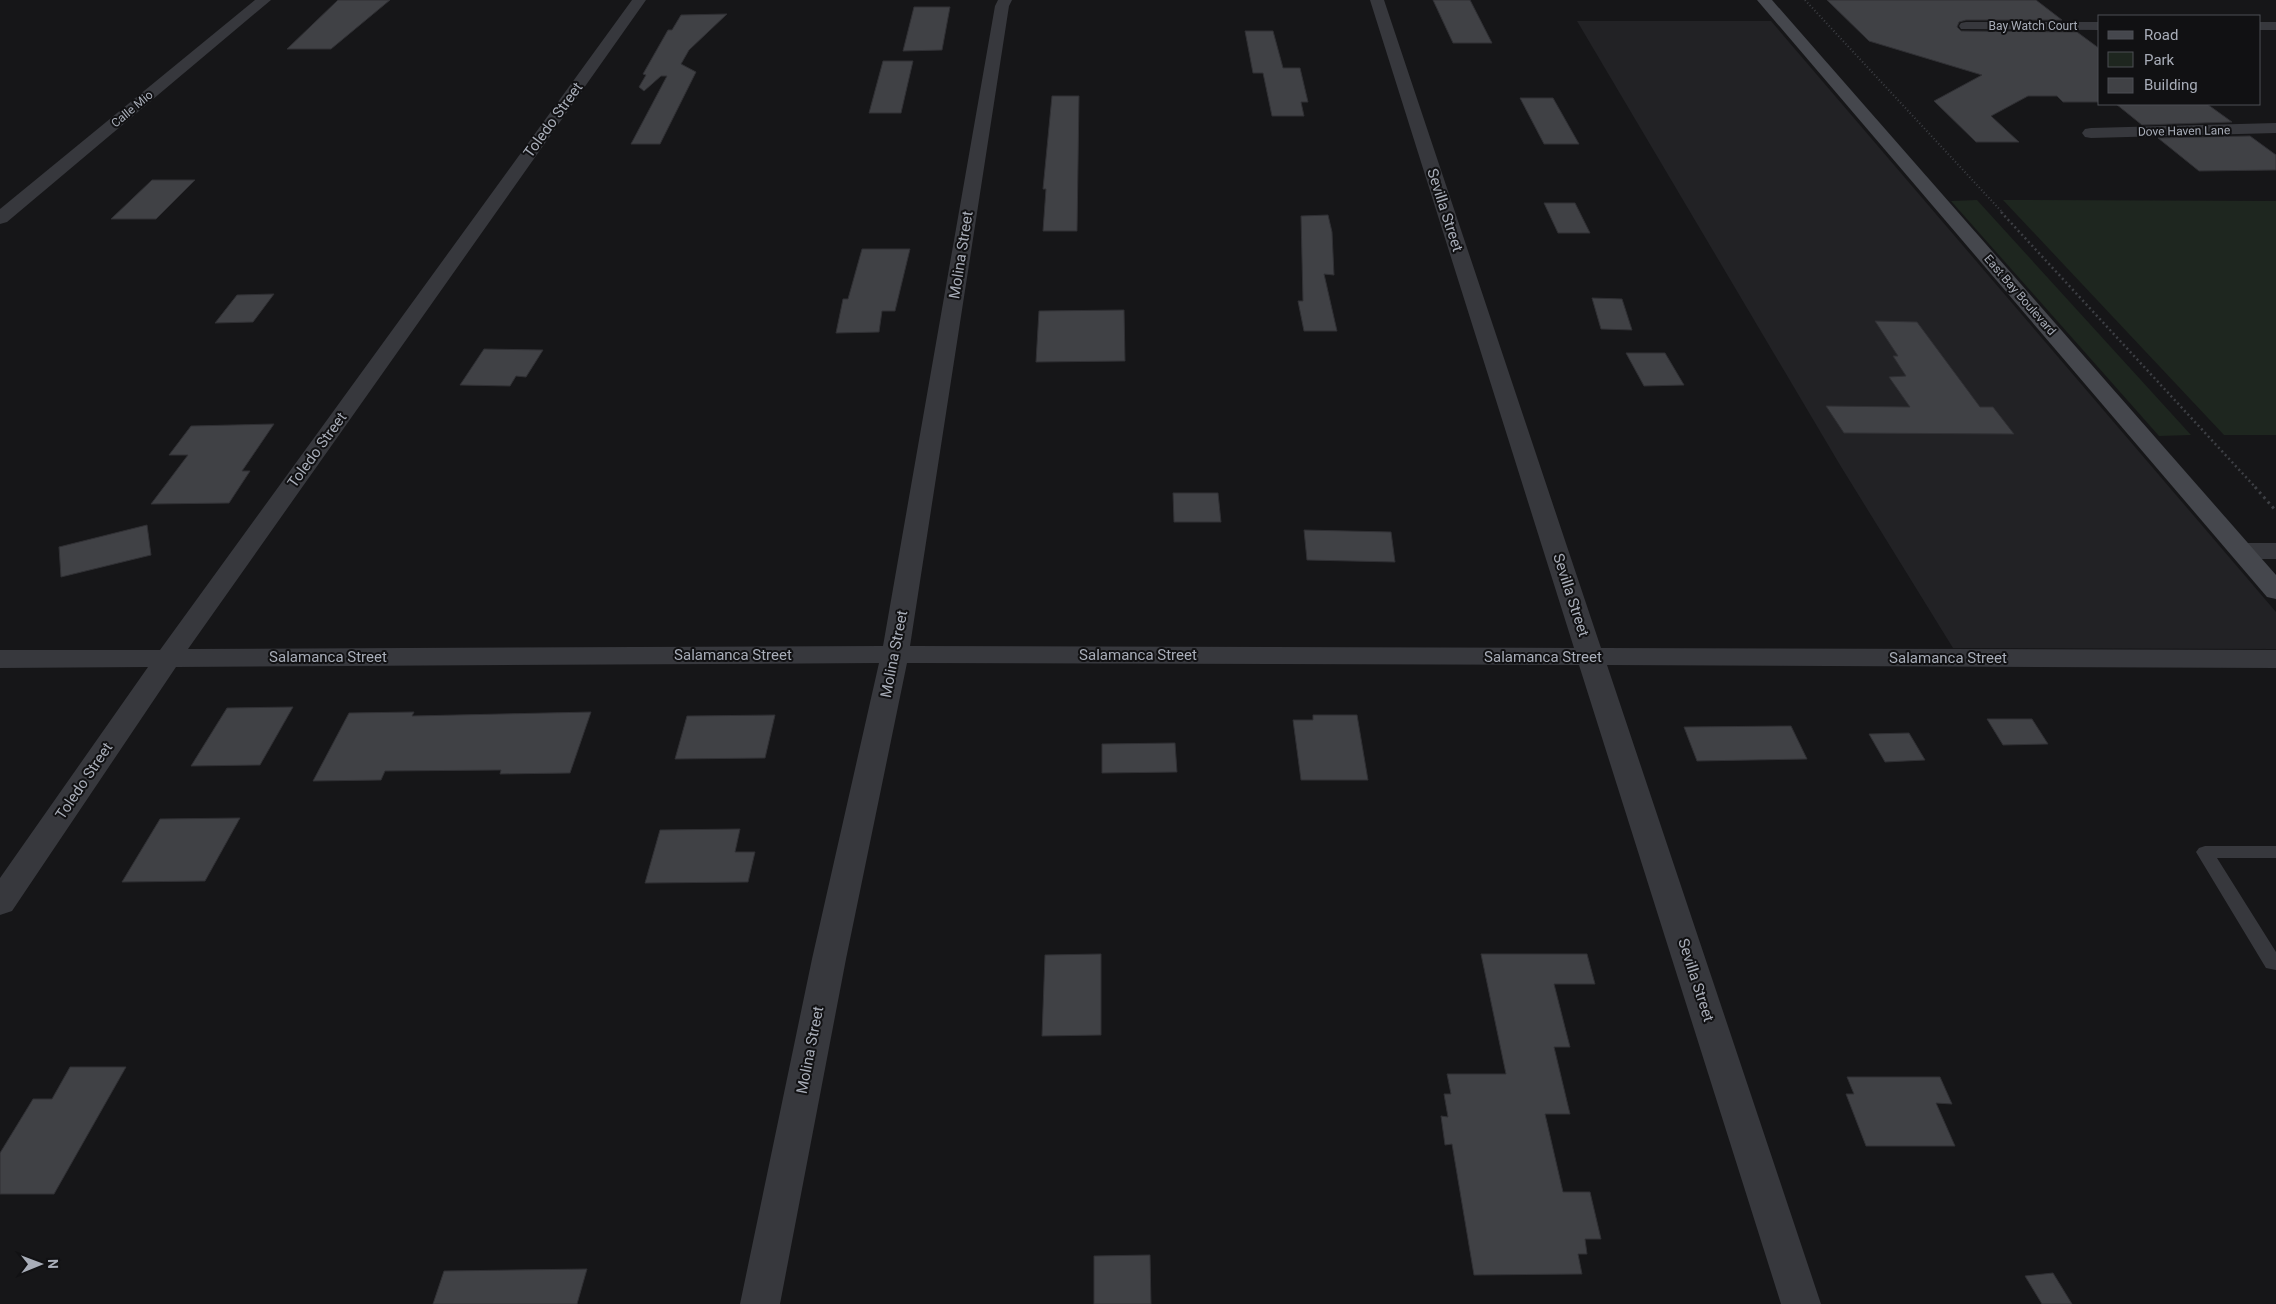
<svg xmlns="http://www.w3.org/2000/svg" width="2276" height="1304" viewBox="0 0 2276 1304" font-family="Roboto,sans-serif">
	<rect width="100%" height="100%" fill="#161618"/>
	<path fill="#222225" d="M1577,21h194l505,591v37l-323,-1 -113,-183z"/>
	<g fill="#1e261f">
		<path d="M1977,200l214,235 -32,1 -208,-235z"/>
		<path d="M2003,200l273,1v234h-52z"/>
	</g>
	<g fill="#404145" stroke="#303034">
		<path d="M338,0h52l-59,49h-44z"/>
		<path d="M1433,0h37l22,43h-39z"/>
		<path d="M1827,0h209l26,20h-96l-7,2 -2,5 4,4 116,1 23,17v53h-37l-6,-6h-29l-37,20 28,26h-43l-42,-41 48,-26 -113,-34z"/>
		<path d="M914,7h36l-8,43 -39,1z"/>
		<path d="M727,14l-38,36 -8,14 15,8 -36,72h-29l36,-68h-6l-17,15 -5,-4 7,-12 -3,-1 25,-44h4l9,-15z"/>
		<path d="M1245,31h28l10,37h17l8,34h-7l3,14h-32l-9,-43h-10z"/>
		<path d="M883,61h30l-12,52h-32z"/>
		<path d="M1052,96h27l-2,135h-34l3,-42h-3z"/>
		<path d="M1520,98h33l26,46h-35z"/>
		<path d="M2116,104h91l25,18 -90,3z"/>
		<path d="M2250,136l26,19v15l-77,1 -41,-33z"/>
		<path d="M152,180h43l-39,39h-45z"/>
		<path d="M1544,203h31l15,30h-32z"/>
		<path d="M1328,215l4,17 2,43 -10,-1 13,57h-33l-6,-30h5l-2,-85z"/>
		<path d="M862,249h48l-15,62h-13l-3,21 -43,1 7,-34h5z"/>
		<path d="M274,294l-21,28 -38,1 22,-28z"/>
		<path d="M1592,298l30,1 10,31 -31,-1z"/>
		<path d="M1124,310l1,51 -89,1 3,-51z"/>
		<path d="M1875,321l42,1 63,85h13l21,27 -170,-1 -18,-27 84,1 -21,-30 17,-1 -13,-20h5z"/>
		<path d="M484,349l59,1 -17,27 -10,-1 -6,10 -50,-1z"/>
		<path d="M1626,353h39l19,32 -40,1z"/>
		<path d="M274,424l-32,47h8l-21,32 -78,1 37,-49h-19l22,-29z"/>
		<path d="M1173,493h45l3,29h-47z"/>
		<path d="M147,525l4,30 -90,22 -2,-30z"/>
		<path d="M1304,530l87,2 4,30 -88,-2z"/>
		<path d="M293,707l-33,58 -69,1 36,-58z"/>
		<path d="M414,712l-2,4 179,-4 -21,61 -70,1 1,-4 -116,1 -4,9 -68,1 36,-68z"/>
		<path d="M775,715l-10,43 -90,1 12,-43z"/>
		<path d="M1313,715h44l11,65h-67l-8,-60h20z"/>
		<path d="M1987,719h45l16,25 -45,1z"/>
		<path d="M1791,726l16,33 -110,2 -13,-34z"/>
		<path d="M1909,733l16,27 -40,2 -16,-28z"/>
		<path d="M1175,743l2,29 -75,1v-29z"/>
		<path d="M240,818l-35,63 -83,1 38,-63z"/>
		<path d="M740,829l-5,23h20l-7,30 -103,1 15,-53z"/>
		<path d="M1101,954v81l-59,1 3,-81z"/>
		<path d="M1481,954h106l8,30h-41l16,63h-16l16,67h-25l18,78h27l11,47h-16l2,15h-9l4,20 -108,1 -22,-131 -7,1 -4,-29 7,1 -4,-23h7l-4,-20h59z"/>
		<path d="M70,1067h56l-72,127h-54v-41l33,-54h19z"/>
		<path d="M1847,1077h93l12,27 -16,-1 19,43h-89l-20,-52h8z"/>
		<path d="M1150,1255l1,49h-57v-48z"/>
		<path d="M587,1269l-10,35h-144l11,-33z"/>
		<path d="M2053,1273l19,31h-30l-17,-28z"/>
	</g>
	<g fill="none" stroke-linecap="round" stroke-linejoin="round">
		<path stroke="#3d3f44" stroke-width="2" stroke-dasharray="1 2.5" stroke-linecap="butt" d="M1805,0l198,213"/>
		<path stroke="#3d3f44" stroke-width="2.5" stroke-dasharray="2 3" stroke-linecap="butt" d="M2001,212l255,276"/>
		<path stroke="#3d3f44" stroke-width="3" stroke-dasharray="2.5 4" stroke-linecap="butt" d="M2255,487l21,24"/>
		<path fill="#37383d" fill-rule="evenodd" d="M2205,846h71v12h-59l59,94v18l-10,-2 -70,-116 3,-4z"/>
		<g fill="#37383d" fill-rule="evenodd">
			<path d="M255,0h16l-264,222 -7,2v-15z"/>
			<path d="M632,0h14l-458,649 695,-3 112,-640 3,-6h14l-3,6 -99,640 664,2 -204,-648h14l217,648 675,2v18l-669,-3 214,639h-40l-202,-639 -672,-2 -61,296 -66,345h-40l72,-345 67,-296 -703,4 -164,244 -12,4v-37l148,-211 -148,1v-18h160z"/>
			<path d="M1966,22h134v8l-139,-1 -2,-3 2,-3z"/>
			<rect x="2260" y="22" width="16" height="8"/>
			<path d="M2276,123v10l-185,5 -6,-1 -3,-4 3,-4 6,-1z"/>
			<path d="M2242,543h34v16h-34l-9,-3 -4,-5 4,-5z"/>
		</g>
		<path fill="#45474d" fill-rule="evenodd" d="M1757,0h15l504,575v24l-9,-2z"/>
	</g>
	<g text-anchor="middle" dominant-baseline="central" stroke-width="4" stroke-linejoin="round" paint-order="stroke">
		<g font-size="12" fill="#a8adb8" stroke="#111113">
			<text x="2033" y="26">Bay Watch Court</text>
			<text transform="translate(132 109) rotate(-40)">Calle Mio</text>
			<text transform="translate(2184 131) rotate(-1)">Dove Haven Lane</text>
			<text transform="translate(2020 295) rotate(49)">East Bay Boulevard</text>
		</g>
		<g font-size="15" fill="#a8adb8" stroke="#111113">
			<text transform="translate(553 120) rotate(-54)">Toledo Street</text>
			<text transform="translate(1445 210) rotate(72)">Sevilla Street</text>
			<text transform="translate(961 255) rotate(-81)">Molina Street</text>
			<text transform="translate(317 450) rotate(-54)">Toledo Street</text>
			<text transform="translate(1571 595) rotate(72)">Sevilla Street</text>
			<text transform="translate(894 654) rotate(-79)">Molina Street</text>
			<text x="733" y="655">Salamanca Street</text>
			<text x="1138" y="655">Salamanca Street</text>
			<text x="328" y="657">Salamanca Street</text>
			<text x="1543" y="657">Salamanca Street</text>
			<text x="1948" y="658">Salamanca Street</text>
			<text transform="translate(84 781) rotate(-56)">Toledo Street</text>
			<text transform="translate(1696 980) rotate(72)">Sevilla Street</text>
			<text transform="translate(810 1050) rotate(-79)">Molina Street</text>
		</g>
	</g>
	<rect x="2098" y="15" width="162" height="90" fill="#111113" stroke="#4d4f55"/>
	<rect x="2108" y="31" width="25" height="8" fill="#45474d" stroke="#4d4f55"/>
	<text x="2144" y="40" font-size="15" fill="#a8adb8">Road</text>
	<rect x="2108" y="52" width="25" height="15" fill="#1e261f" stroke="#4d4f55"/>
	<text x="2144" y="65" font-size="15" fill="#a8adb8">Park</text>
	<rect x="2108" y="78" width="25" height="15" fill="#404145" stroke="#4d4f55"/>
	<text x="2144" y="90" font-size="15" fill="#a8adb8">Building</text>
	<g transform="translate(40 1264) rotate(89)" stroke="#111113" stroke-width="4" paint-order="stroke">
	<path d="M0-4L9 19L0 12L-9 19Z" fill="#a8adb8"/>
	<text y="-8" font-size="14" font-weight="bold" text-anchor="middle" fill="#a8adb8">N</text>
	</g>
</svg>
